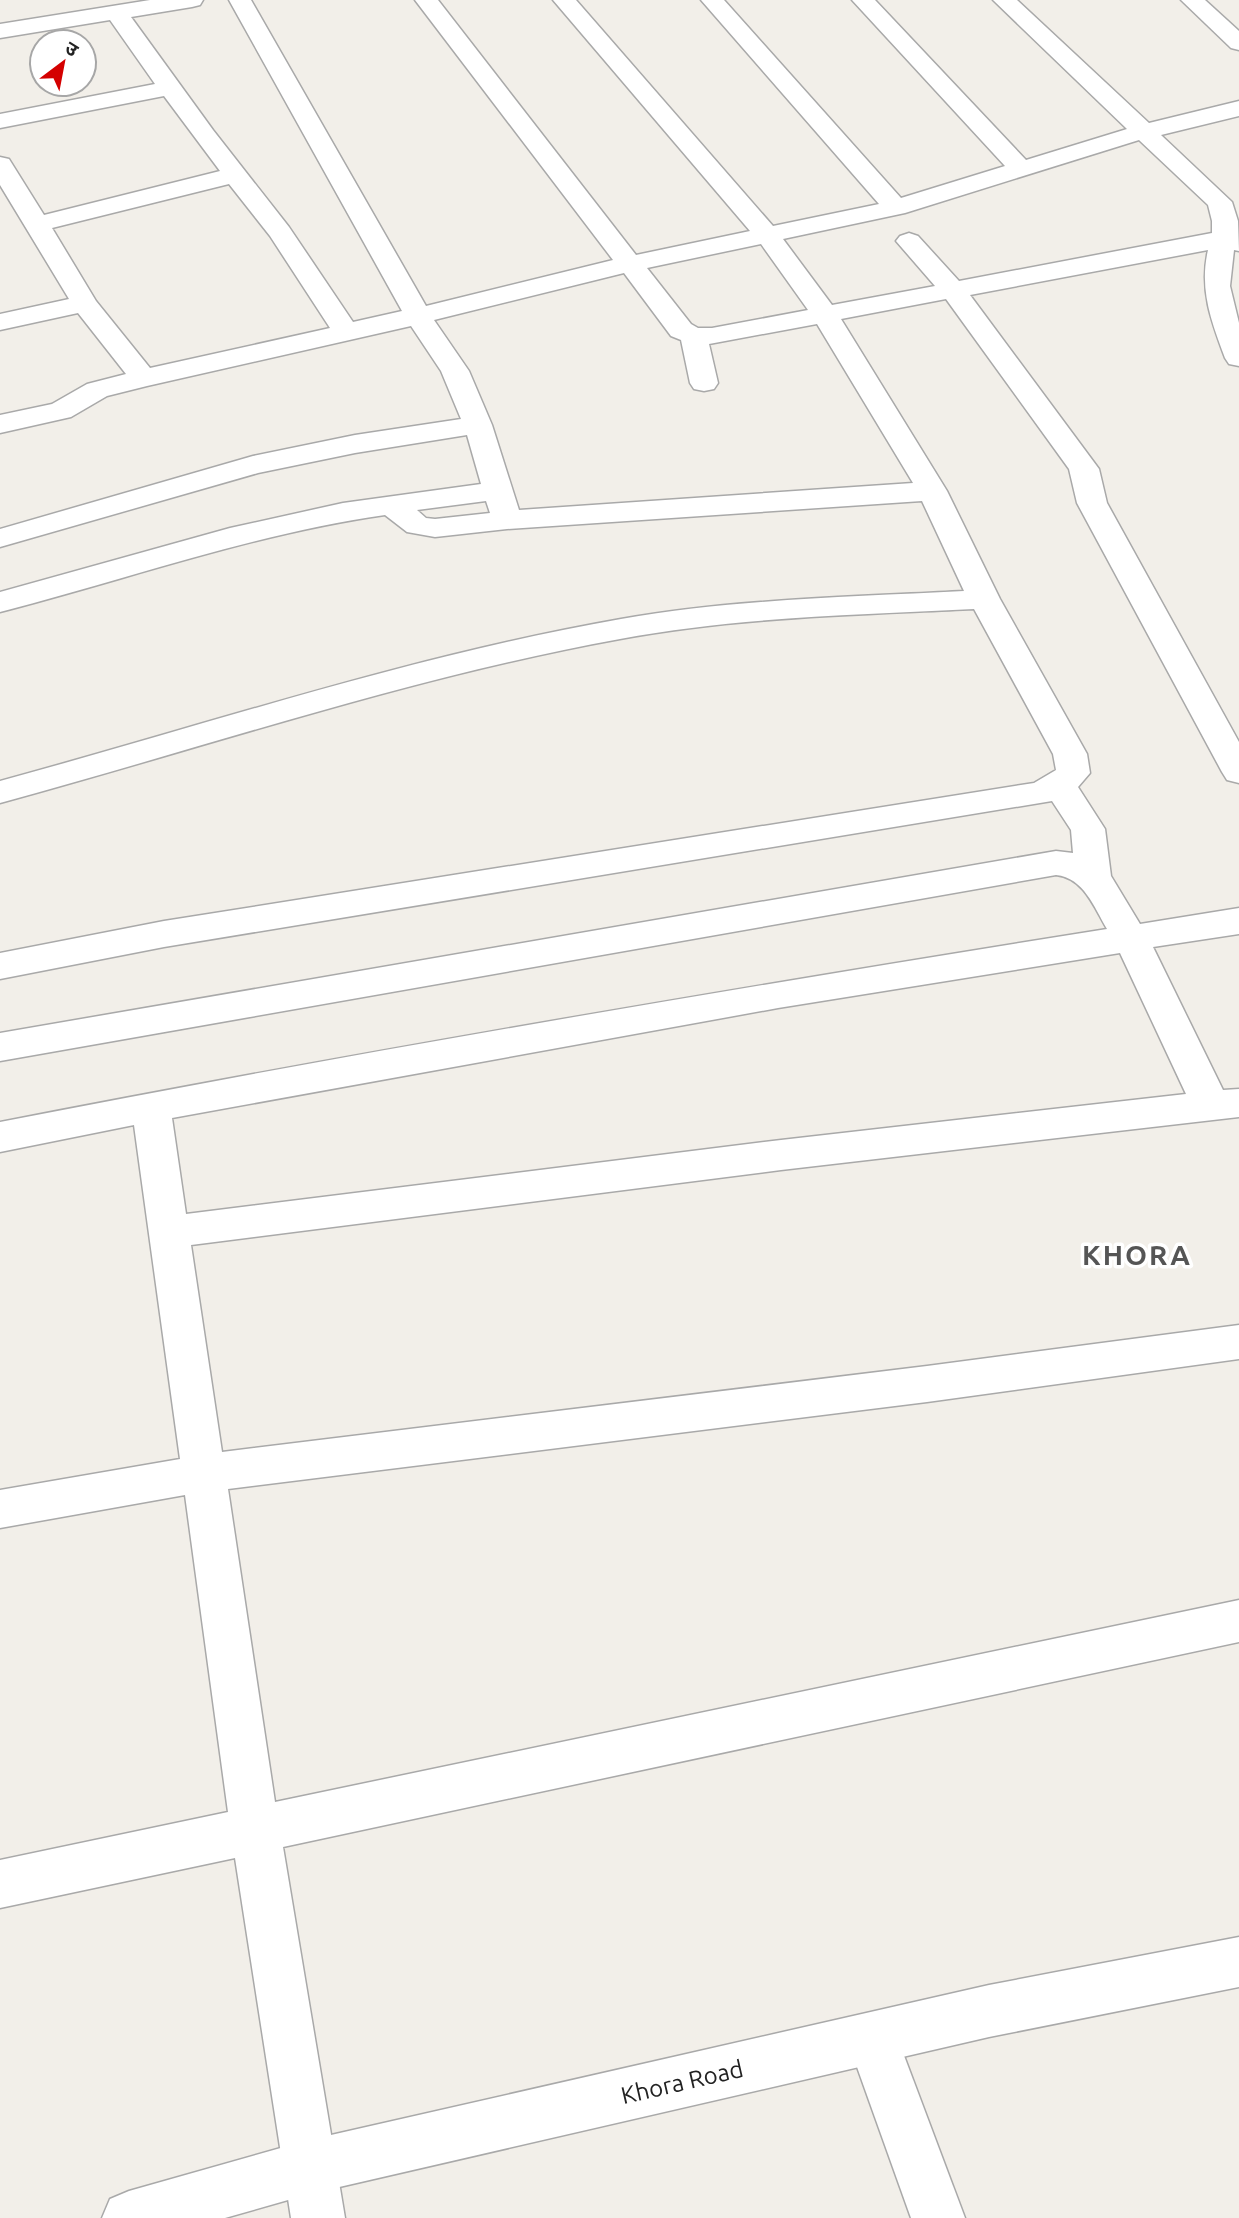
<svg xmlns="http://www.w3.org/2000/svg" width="1239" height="2218" viewBox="0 0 1239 2218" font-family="Ubuntu,'Noto Sans Devanagari',sans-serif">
	<rect width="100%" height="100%" fill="#f2efe9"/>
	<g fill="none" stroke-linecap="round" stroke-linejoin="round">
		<defs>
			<g id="minor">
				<path d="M150,0h53l-3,5 -8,2 -61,10 82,113 76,97 64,95 49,-11 -173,-311h22l175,306 187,-46 -198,-260h23l198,255 114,-24 -197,-231h23l197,226 106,-22 -178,-204h23l177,198 104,-32 -153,-166h23l151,160 101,-31 -134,-129h24l132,123 90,-22v15l-78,19 71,67 6,19 1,30 -5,-1 -4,36 9,37v43l-10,-2 -4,-6c-14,-37 -26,-69 -17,-108l-238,45 129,174 8,34 132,239v41l-12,-3 -5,-8 -145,-269 -8,-34 -123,-170 -105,20 106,172 53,108 87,155 3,19 -12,14 27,42 6,47 29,48 99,-16v26l-86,13 70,143 16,-1v28l-458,53 -590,75 31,207 705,-86 312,-41v34l-312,43 -699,87 47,313 964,-202v42l-956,205 62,371h-54l-56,-360 -235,50v-48l228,-48 -43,-317 -185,33v-38l180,-31 -46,-334 -134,27v-30c368,-72 737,-134 1107,-193 -13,-22 -23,-51 -51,-54l-1056,186v-28l1056,-182 17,2 -2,-23 -19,-29 -888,146 -164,32v-26l164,-32 870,-138 22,-13 -3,-16 -79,-145c-118,6 -237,8 -354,30 -210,38 -414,108 -620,164v-22c206,-56 410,-125 621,-162 113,-20 229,-22 343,-28l-42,-90 -415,28 -72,8 -28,-5 -22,-17c-132,19 -257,64 -385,97v-20l230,-64 113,-25 138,-19 -14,-49 -112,18 -97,20 -258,74v-18l253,-73 102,-21 106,-16 -20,-48 -30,-45 -264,60 -40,10 -36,21 -71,16v-18l52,-11 35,-20 39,-10 -48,-61 -78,17v-16l69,-15 -69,-114v-28l9,2 35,56 176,-44 -56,-75 -164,32v-14l155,-30 -45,-64 -110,18v-14zM1139,140l69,65 4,16v12l-253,48 -41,-45 -9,-3 -9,3 -4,5 39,45 -103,19 -49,-66 122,-26zM229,184l41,52 60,92 -180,40 -54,-67 -44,-73zM761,244l47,66 -96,18h-14l-7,-4 -44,-56zM624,273l47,63 10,4 9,43 4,6 10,2 10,-2 4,-6 -9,-39 108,-20 96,159 -394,27 -27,-85 -23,-54 -35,-51zM486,501l4,12 -55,6 -9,-1 -9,-8zM1120,953l66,141 -405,46 -595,74 -14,-96 606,-110z"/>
				<path d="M1181,0h24l34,31v19l-8,-2z"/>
				<path d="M873,2013l18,8 74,197h-54l-64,-179 8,-18z"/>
			</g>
			<path id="tertiary" d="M1239,1937v50l-250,50 -680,157 -84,24h-123l8,-19 19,-8 180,-51 680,-155z"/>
		</defs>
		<use href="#minor" stroke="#a9a9a9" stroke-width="3"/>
		<use href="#tertiary" stroke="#a9a9a9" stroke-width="3"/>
		<use href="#minor" fill="#fff" fill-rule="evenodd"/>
		<use href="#tertiary" fill="#fff" fill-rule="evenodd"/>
	</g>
	<g text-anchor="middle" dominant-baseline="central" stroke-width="7" stroke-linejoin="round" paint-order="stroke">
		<g font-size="24" fill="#222" stroke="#fff">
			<text transform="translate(682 2082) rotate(-13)">Khora Road</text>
		</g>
		<g font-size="28" font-weight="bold" letter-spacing="2" fill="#555" stroke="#fff">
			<text x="1137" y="1254">KHORA</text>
		</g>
	</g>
	<g transform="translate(63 63) rotate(32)"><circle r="33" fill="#ffffff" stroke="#a7a7a7" stroke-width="2"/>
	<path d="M0-5L12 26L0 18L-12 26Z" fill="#d40000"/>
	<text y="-10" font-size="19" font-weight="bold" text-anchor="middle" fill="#222222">उ</text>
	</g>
</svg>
